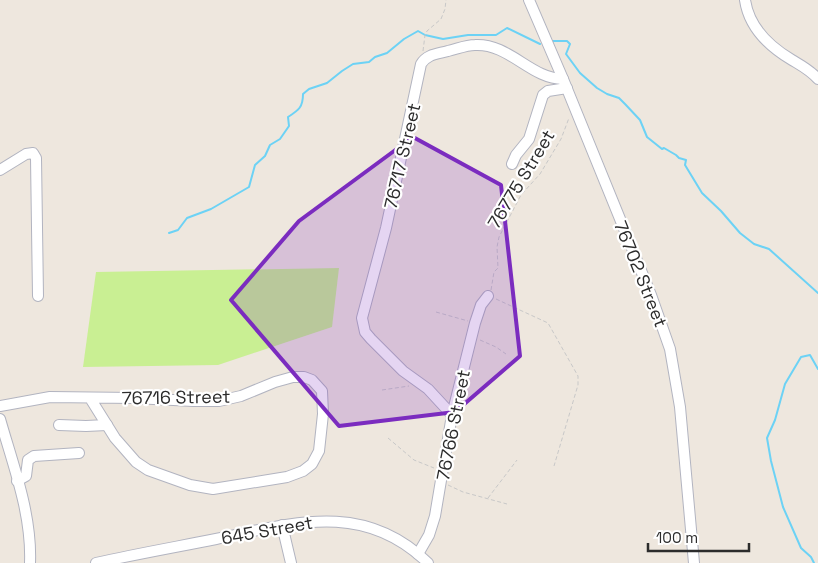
<svg xmlns="http://www.w3.org/2000/svg" width="818" height="563" viewBox="0 0 818 563" font-family="'Space Grotesk',sans-serif">
	<rect width="100%" height="100%" fill="#eee7de"/>
	<path fill="#c9ef93" d="M339,268l-7,59 -114,38 -135,2 13,-95z"/>
	<g fill="none" stroke-linecap="round" stroke-linejoin="round">
		<g stroke="#6cd2f5" stroke-width="2">
			<path d="M553,41h14l3,3 -4,10 14,19 17,15 10,6 12,4 6,6 15,16 7,17 15,12 2,-1 12,7 3,3 7,2 -1,5 17,28 19,18 19,22 14,11 15,5 49,44"/>
			<path d="M169,233l9,-3 9,-12 24,-9 38,-22 6,-22 10,-9 5,-11 10,-6 9,-13 -1,-9c11,-7 15,-10 15,-23l6,-5 18,-6 15,-12 11,-7 16,-2 6,-5 12,-4 17,-14 14,-8 7,4 18,4 25,-4h28l11,-7 33,16"/>
			<path d="M814,563l-3,-6 -10,-9 -18,-41 -12,-46 -4,-23 8,-18 10,-36 16,-27 9,-2 8,14"/>
		</g>
		<defs>
			<g id="minor">
				<path d="M529,0l34,79 88,216 19,54 10,58 14,156"/>
				<path d="M745,0c4,27 25,47 47,60 10,6 18,10 26,19"/>
				<path d="M512,164l4,-9 13,-16 14,-44 5,-4 19,-3"/>
				<path d="M0,170l26,-16 7,-1 3,5 2,138"/>
				<path d="M0,406l50,-9 84,1 59,3h26l22,-5 34,-14 18,-5h11l8,3 10,11 1,23 -4,37 -7,13 -9,7 -16,6 -74,12 -23,-4 -42,-15 -12,-8 -21,-24 -25,-40"/>
				<path d="M452,415l-24,-26 -25,-18 -32,-32 -6,-7 -3,-14 24,-90 35,-164c6,-10 17,-10 27,-13 9,-2 18,-6 27,-6 34,-2 56,34 88,34"/>
				<path d="M0,419c13,46 32,95 30,144"/>
				<path d="M59,425l27,1 21,-1"/>
				<path d="M17,481l9,-5 2,-16 6,-4 45,-3"/>
				<path d="M282,525l9,38"/>
				<path d="M418,554l11,-19 6,-19 17,-101 23,-92 6,-18 7,-9"/>
				<path d="M96,563c40,-9 80,-16 120,-24 77,-16 148,-39 212,24"/>
			</g>
		</defs>
		<use href="#minor" stroke="#b2b4c0" stroke-width="12"/>
		<g stroke="#c8c8c8" stroke-width="1" stroke-dasharray="4 2.5" stroke-linecap="butt">
			<path d="M423,51l2,-16 2,-4 14,-12 4,-10 1,-9"/>
			<path d="M491,290l3,-18 4,-4 -1,-21 2,-10 22,-42 19,-21 21,-35 8,-21"/>
			<path d="M496,299l52,24 30,53v9l-24,81"/>
			<path d="M436,312l32,9"/>
			<path d="M480,340l16,7 10,7"/>
			<path d="M382,390l27,-4"/>
			<path d="M388,438l26,22 20,8"/>
			<path d="M448,485l15,7 44,12"/>
			<path d="M488,498l29,-38"/>
		</g>
		<use href="#minor" stroke="#fff" stroke-width="10"/>
	</g>
	<path fill="#7b2cbf" fill-opacity="0.2" stroke="#7b2cbf" stroke-width="4" stroke-linejoin="round" d="M413,137l88,48 19,171 -65,56 -116,14 -108,-126 68,-79z"/>
	<g text-anchor="middle" dominant-baseline="central" stroke-width="4.5" stroke-linejoin="round" paint-order="stroke">
		<g font-size="18" fill="#2c2c2c" stroke="#fff">
			<text transform="translate(402 156) rotate(-77)">76717 Street</text>
			<text transform="translate(521 179) rotate(-59)">76775 Street</text>
			<text transform="translate(641 274) rotate(68)">76702 Street</text>
			<text transform="translate(176 397) rotate(-1)">76716 Street</text>
			<text transform="translate(453 425) rotate(-79)">76766 Street</text>
			<text transform="translate(267 530) rotate(-10)">645 Street</text>
		</g>
	</g>
	<path d="M648 543v8h101v-8" fill="none" stroke="#2c2c2c" stroke-width="2.5"/>
	<text x="656" y="543" font-size="15" fill="#2c2c2c" stroke="#ffffff" stroke-width="4" paint-order="stroke">100 m</text>
</svg>
